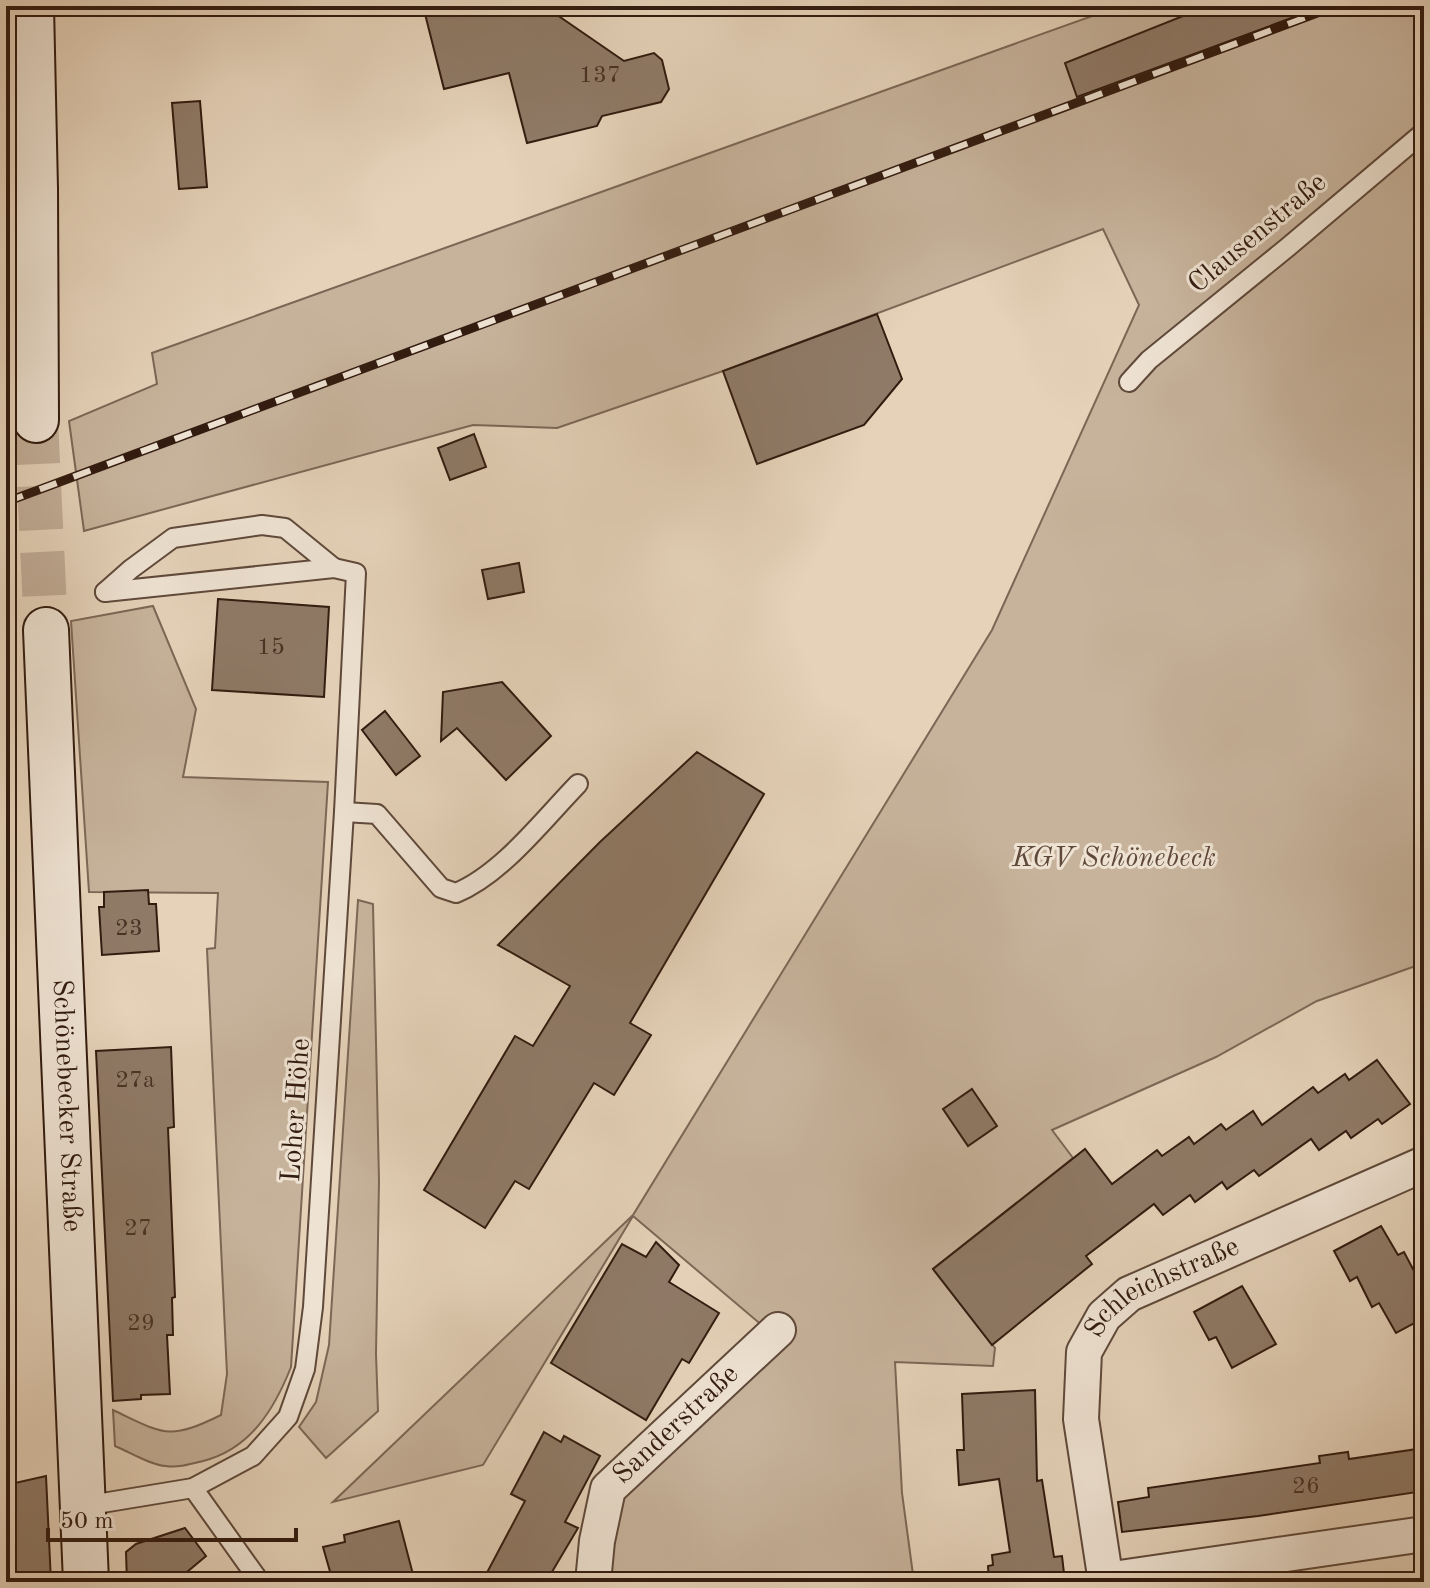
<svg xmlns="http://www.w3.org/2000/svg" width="1430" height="1588" viewBox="0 0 1430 1588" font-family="'Old Standard TT',serif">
	<rect width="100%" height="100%" fill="#e5d2b9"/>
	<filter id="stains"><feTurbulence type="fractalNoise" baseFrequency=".0025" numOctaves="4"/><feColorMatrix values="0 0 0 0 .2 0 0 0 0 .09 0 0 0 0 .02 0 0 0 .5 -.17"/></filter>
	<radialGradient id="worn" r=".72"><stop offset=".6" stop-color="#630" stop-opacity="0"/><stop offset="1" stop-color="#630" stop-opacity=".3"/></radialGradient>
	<g fill="#c7b39c" stroke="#7c6756" stroke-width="2">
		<path d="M1120,6h304v957l-107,38 -101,56 -164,73 21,28 -140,111 62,79 -2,18 -98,-4 7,131 12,89h-304l7,-78 160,-166 -144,-122 -150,249 -150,37 300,-287 359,-585 147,-325 -36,-76 -380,142 -166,57 -84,-3 -389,106 -15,-110 88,-37 -5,-31z"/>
		<path d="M6,467l5,117 -5,1z"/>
		<path d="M153,606l43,103 -13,68 145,5 -37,585c-17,43 -41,82 -88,94 -12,3 -25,7 -37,5 -16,-1 -36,-14 -51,-20l-2,-36c51,24 55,31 108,5l6,-41 -20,-425 8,-1 3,-55 -129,-1 -18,-271z"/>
		<path d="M358,900l15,4 6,277 -3,173 2,57 -52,47 -27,-31 17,-25 13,-57z"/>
	</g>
	<g fill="#8f7a67" stroke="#321b0f" stroke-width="2">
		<path d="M423,6h121l80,55 30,-8 8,7 7,29 -8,13 -59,14 -5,10 -70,17 -18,-70 -65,16z"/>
		<path d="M1208,6h107l1,3 -239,88 -12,-34z"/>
		<path d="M200,101l7,86 -28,2 -7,-86z"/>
		<path d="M877,314l25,65 -38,46 -107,39 -34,-93z"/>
		<path d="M474,434l12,33 -36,13 -12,-32z"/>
		<path d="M519,563l5,29 -36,7 -6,-29z"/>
		<path d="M218,599l111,8 -5,90 -112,-7z"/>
		<path d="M502,682l49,54 -45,44 -49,-52 -16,13 2,-49z"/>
		<path d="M385,711l35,45 -24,19 -34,-45z"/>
		<path d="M697,752l67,42 -134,229 21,12 -37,60 -20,-12 -65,106 -14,-8 -30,47 -61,-38 91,-154 18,10 37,-60 -72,-41 102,-103z"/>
		<path d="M148,890l1,14h7l3,47 -57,4 -3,-48h5v-15z"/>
		<path d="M171,1047l3,80 -6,1 7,169 -3,1 1,37h-6l3,59 -29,1v4l-28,2 -17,-350z"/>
		<path d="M1377,1060l33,44 -28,20 -4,-5 -27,19 -5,-7 -27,19 -8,-11 -52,37 -5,-6 -27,19 -5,-7 -27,20 -5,-7 -27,20 -9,-11 -68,52 6,8 -100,81 -59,-76 152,-120 27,35 45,-34 5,6 27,-19 5,7 27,-20 5,6 27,-19 9,14 51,-38 5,6 27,-19 4,6z"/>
		<path d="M972,1089l25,37 -29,20 -25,-37z"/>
		<path d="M1381,1226l17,29 6,-3 20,38v28l-28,15 -17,-30 -7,4 -15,-30 -7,4 -16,-30z"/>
		<path d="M656,1242l23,23 -10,17 50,31 -30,50 -7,-4 -36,61 -95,-57 71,-119 24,13z"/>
		<path d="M1242,1286l34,58 -44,24 -16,-31 -7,3 -15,-28z"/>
		<path d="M1035,1390l2,91 5,-1 12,77 8,-1 3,26h-76l-1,-16 5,-1 -1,-10 18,-3 -11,-73 -40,6 -2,-35h7l-2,-56z"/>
		<path d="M544,1432l17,10 3,-6 36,20 -35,66 13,6 -32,54h-64l43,-81 -14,-7z"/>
		<path d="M1424,1448v43l-166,25 -136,16 -4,-30 31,-5 -1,-9 172,-25 -1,-7 29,-4 1,7z"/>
		<path d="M46,1476l5,106h-45v-97z"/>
		<path d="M399,1521l16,61h-82l-10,-35 22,-5 -1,-7z"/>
		<path d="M185,1528l21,28 -31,26h-48l-1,-30 10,-8z"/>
	</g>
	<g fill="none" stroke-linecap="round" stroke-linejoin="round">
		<path stroke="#c1ad97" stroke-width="44" stroke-dasharray="44 22" stroke-linecap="butt" d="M36,420l10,210"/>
		<defs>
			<g id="service">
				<path d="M1129,382l20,-22 139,-113 136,-115"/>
				<path d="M105,592l26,-23 42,-31 89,-13 23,3 49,40"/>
				<path d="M344,812l33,2 64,74 15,5c46,-19 87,-73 122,-109"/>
				<path d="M193,1488l67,94"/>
				<path d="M84,1506l109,-18 60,-32 35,-39 17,-48 8,-62 31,-495 12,-239 -22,-5 -229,24"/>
			</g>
			<g id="minor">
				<path d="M1106,1580l318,-46"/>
				<path id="s1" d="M593,1582l4,-41 11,-52 170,-159"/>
				<path id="s2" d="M1106,1582l-25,-163 3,-67 20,-36 25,-22 295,-130"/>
			</g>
			<g id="secondary">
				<path d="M31,6l4,183 1,231"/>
				<path id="s3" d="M46,630l40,952"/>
			</g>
		</defs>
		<use href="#service" stroke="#5f493a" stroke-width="22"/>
		<use href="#minor" stroke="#5f493a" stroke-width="38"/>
		<use href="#secondary" stroke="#321b0f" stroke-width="48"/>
		<use href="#service" stroke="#eee2d2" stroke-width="18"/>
		<use href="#minor" stroke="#eee2d2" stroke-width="34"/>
		<use href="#secondary" stroke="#eee2d2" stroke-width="44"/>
		<defs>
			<path id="rail" d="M6,502l1330,-496"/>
		</defs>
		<use href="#rail" stroke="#321b0f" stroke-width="9"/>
		<use href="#rail" stroke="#eee2d2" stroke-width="6" stroke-dasharray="18" stroke-linecap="butt"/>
	</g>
	<g text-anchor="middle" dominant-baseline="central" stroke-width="6" stroke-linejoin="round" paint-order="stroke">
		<g font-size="24" fill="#493325">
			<text x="600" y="76">137</text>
			<text x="271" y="648">15</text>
			<text x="129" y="929">23</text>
			<text x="135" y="1081">27a</text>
			<text x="138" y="1229">27</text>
			<text x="141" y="1324">29</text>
			<text x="1306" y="1487">26</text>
		</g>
		<g font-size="28" fill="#321b0f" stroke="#eee2d2">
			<text transform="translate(1258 234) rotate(-40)">Clausenstraße</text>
			<text stroke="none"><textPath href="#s3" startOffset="476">Schönebecker Straße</textPath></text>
			<text transform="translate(297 1110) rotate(-86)">Loher Höhe</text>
			<text stroke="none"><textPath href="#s2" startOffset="338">Schleichstraße</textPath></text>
			<text stroke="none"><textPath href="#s1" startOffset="188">Sanderstraße</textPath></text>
		</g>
		<g font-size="28" font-style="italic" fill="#5f4939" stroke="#eee2d2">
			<text x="1114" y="859">KGV Schönebeck</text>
		</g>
	</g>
	<rect width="1430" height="1588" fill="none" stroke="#e5d2b9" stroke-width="32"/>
	<rect x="8" y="8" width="1414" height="1572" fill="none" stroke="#321b0f" stroke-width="4"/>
	<rect x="16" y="16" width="1398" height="1556" fill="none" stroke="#321b0f" stroke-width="2"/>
	<path d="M48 1528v12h248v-12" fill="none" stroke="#321b0f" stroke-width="4"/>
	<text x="60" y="1528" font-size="24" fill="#321b0f" stroke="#eee2d2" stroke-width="6" paint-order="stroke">50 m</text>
	<rect width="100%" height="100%" filter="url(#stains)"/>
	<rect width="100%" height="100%" fill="url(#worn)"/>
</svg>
